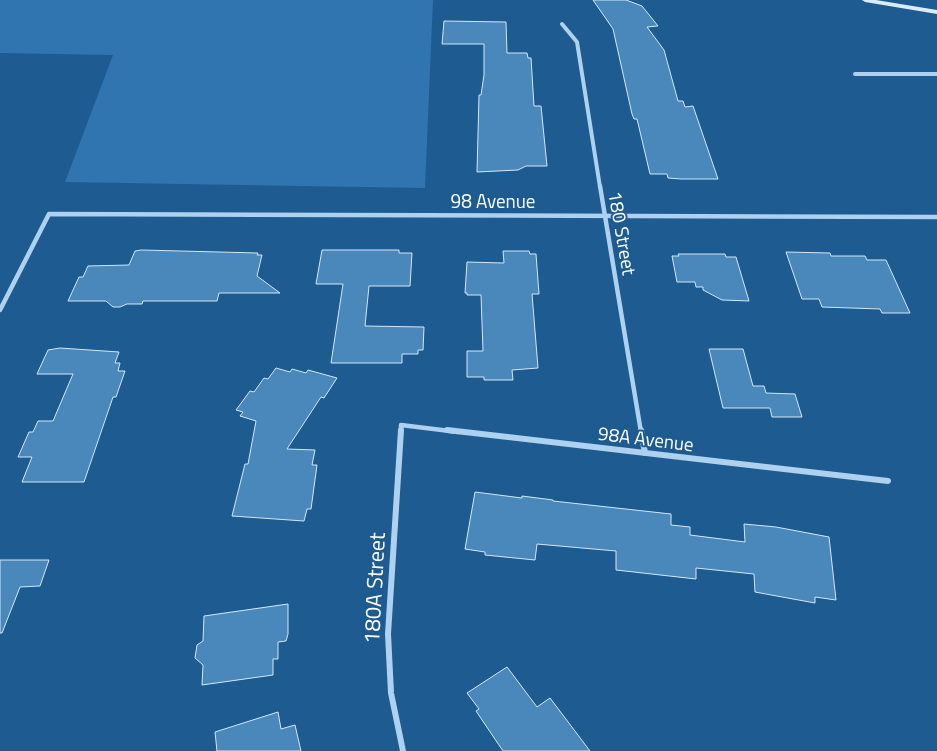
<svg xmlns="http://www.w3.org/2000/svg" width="937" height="751" viewBox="0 0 937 751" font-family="'Titillium Web',sans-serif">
	<rect width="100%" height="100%" fill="#1d5b91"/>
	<path fill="#3075af" d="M0,0h433l-8,188 -360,-6 48,-127 -113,-2z"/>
	<g fill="#4a87ba" stroke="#d3e8fa">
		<path d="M593,0h33l16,6 16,20 -11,1 17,23 14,51h5l2,6 8,-1 25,73h-37l-13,-1 -1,-4h-17l-13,-55h-3l-2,-5 -19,-85z"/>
		<path d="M444,21l62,1 1,31h20l1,5h3l3,48h7l6,60h-21l-8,4 -41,2 2,-77h2l3,-20v-31h-42z"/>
		<path d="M141,250l117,3 -1,2h5l-5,21 23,17h-61l-2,8h-74l-1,3h-15l-7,3h-7l-7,-6h-38l11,-24h4l5,-11 41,-1 6,-14z"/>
		<path d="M322,250h77v3h13l-2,33h-41l-4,40 59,1 -1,23h-5v4h-16v9h-71l12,-79h-27z"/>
		<path d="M503,251h26l1,3h6l3,40h-7l6,74 -26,2 1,10h-29v-3h-17v-26h16l-2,-56h-14v-2h-2l2,-31 37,1z"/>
		<path d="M786,252l44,1 1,3h34l2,4h19l24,53h-28l-2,-4 -58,-2 -3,-8h-17z"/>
		<path d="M678,254h47l1,3h10l13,44 -27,-1 -19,-10v-3h-7l-1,-5h-18l-5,-26h7z"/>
		<path d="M60,348l59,4 -4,11h5l-2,8h7l-9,26h-3l-29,85h-62l10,-25h-14l11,-25h4l5,-11h15l20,-47h-36l11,-24z"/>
		<path d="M709,349h34l10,37h11l2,7 29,1 7,23h-30l-2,-9h-47z"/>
		<path d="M276,368l14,4 2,-3 14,4 2,-3 29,8 -13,20 -3,-1 -34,52 28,1 -3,15h5l-6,44h-4l-3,12 -72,-5 13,-52h3l8,-43 -16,-5 3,-4 -7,-2 14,-19 4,1 10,-14 4,1z"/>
		<path d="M475,492l47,6v-2l31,4v1l118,13v11l19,2v8l55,7 -1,-18 32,3 53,10 7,63 -21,-3v6l-60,-11 -1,-18 -58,-6v11l-80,-9v-19l-79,-7 -2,16 -50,-5v-3l-20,-3z"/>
		<path d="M0,560h49l-9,26 -20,1 -18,46h-2z"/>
		<path d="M288,604v30l-2,7 -8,1v17h-5v16l-71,10 1,-20 -8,-7 2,-13 6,-4 1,-25z"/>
		<path d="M507,667l30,40 13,-9 40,53h-87l-27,-40 3,-2 -12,-16z"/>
		<path d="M278,712l3,17 14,-4 6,26h-84l-2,-19z"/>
	</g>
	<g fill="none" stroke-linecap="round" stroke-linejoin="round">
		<g stroke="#add1ee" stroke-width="4">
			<path d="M562,24l15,18 23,145"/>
			<path d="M855,74h82"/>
		</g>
		<g stroke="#add1ee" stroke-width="4.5">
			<path d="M600,186l41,246"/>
			<path d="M0,310l49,-96 888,3"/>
			<path d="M401,432v-7l57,7"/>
		</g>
		<g stroke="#add1ee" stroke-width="6">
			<path d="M401,430l-13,204 3,59 12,58"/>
			<path d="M447,430l441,51"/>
			<path d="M641,430l4,23"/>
		</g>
		<path fill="#daebfa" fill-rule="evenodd" d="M862,0h14l61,10v4l-72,-12z"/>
	</g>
	<g text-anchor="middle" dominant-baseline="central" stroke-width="4" stroke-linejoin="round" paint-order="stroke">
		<g font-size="19" fill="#fff" stroke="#1d5b91">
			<text x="493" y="200">98 Avenue</text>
			<text transform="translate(623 233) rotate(80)">180 Street</text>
			<text transform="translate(646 438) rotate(7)">98A Avenue</text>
		</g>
		<g font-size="22" fill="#fff" stroke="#1d5b91">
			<text transform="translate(374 588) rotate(-87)">180A Street</text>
		</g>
	</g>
</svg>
